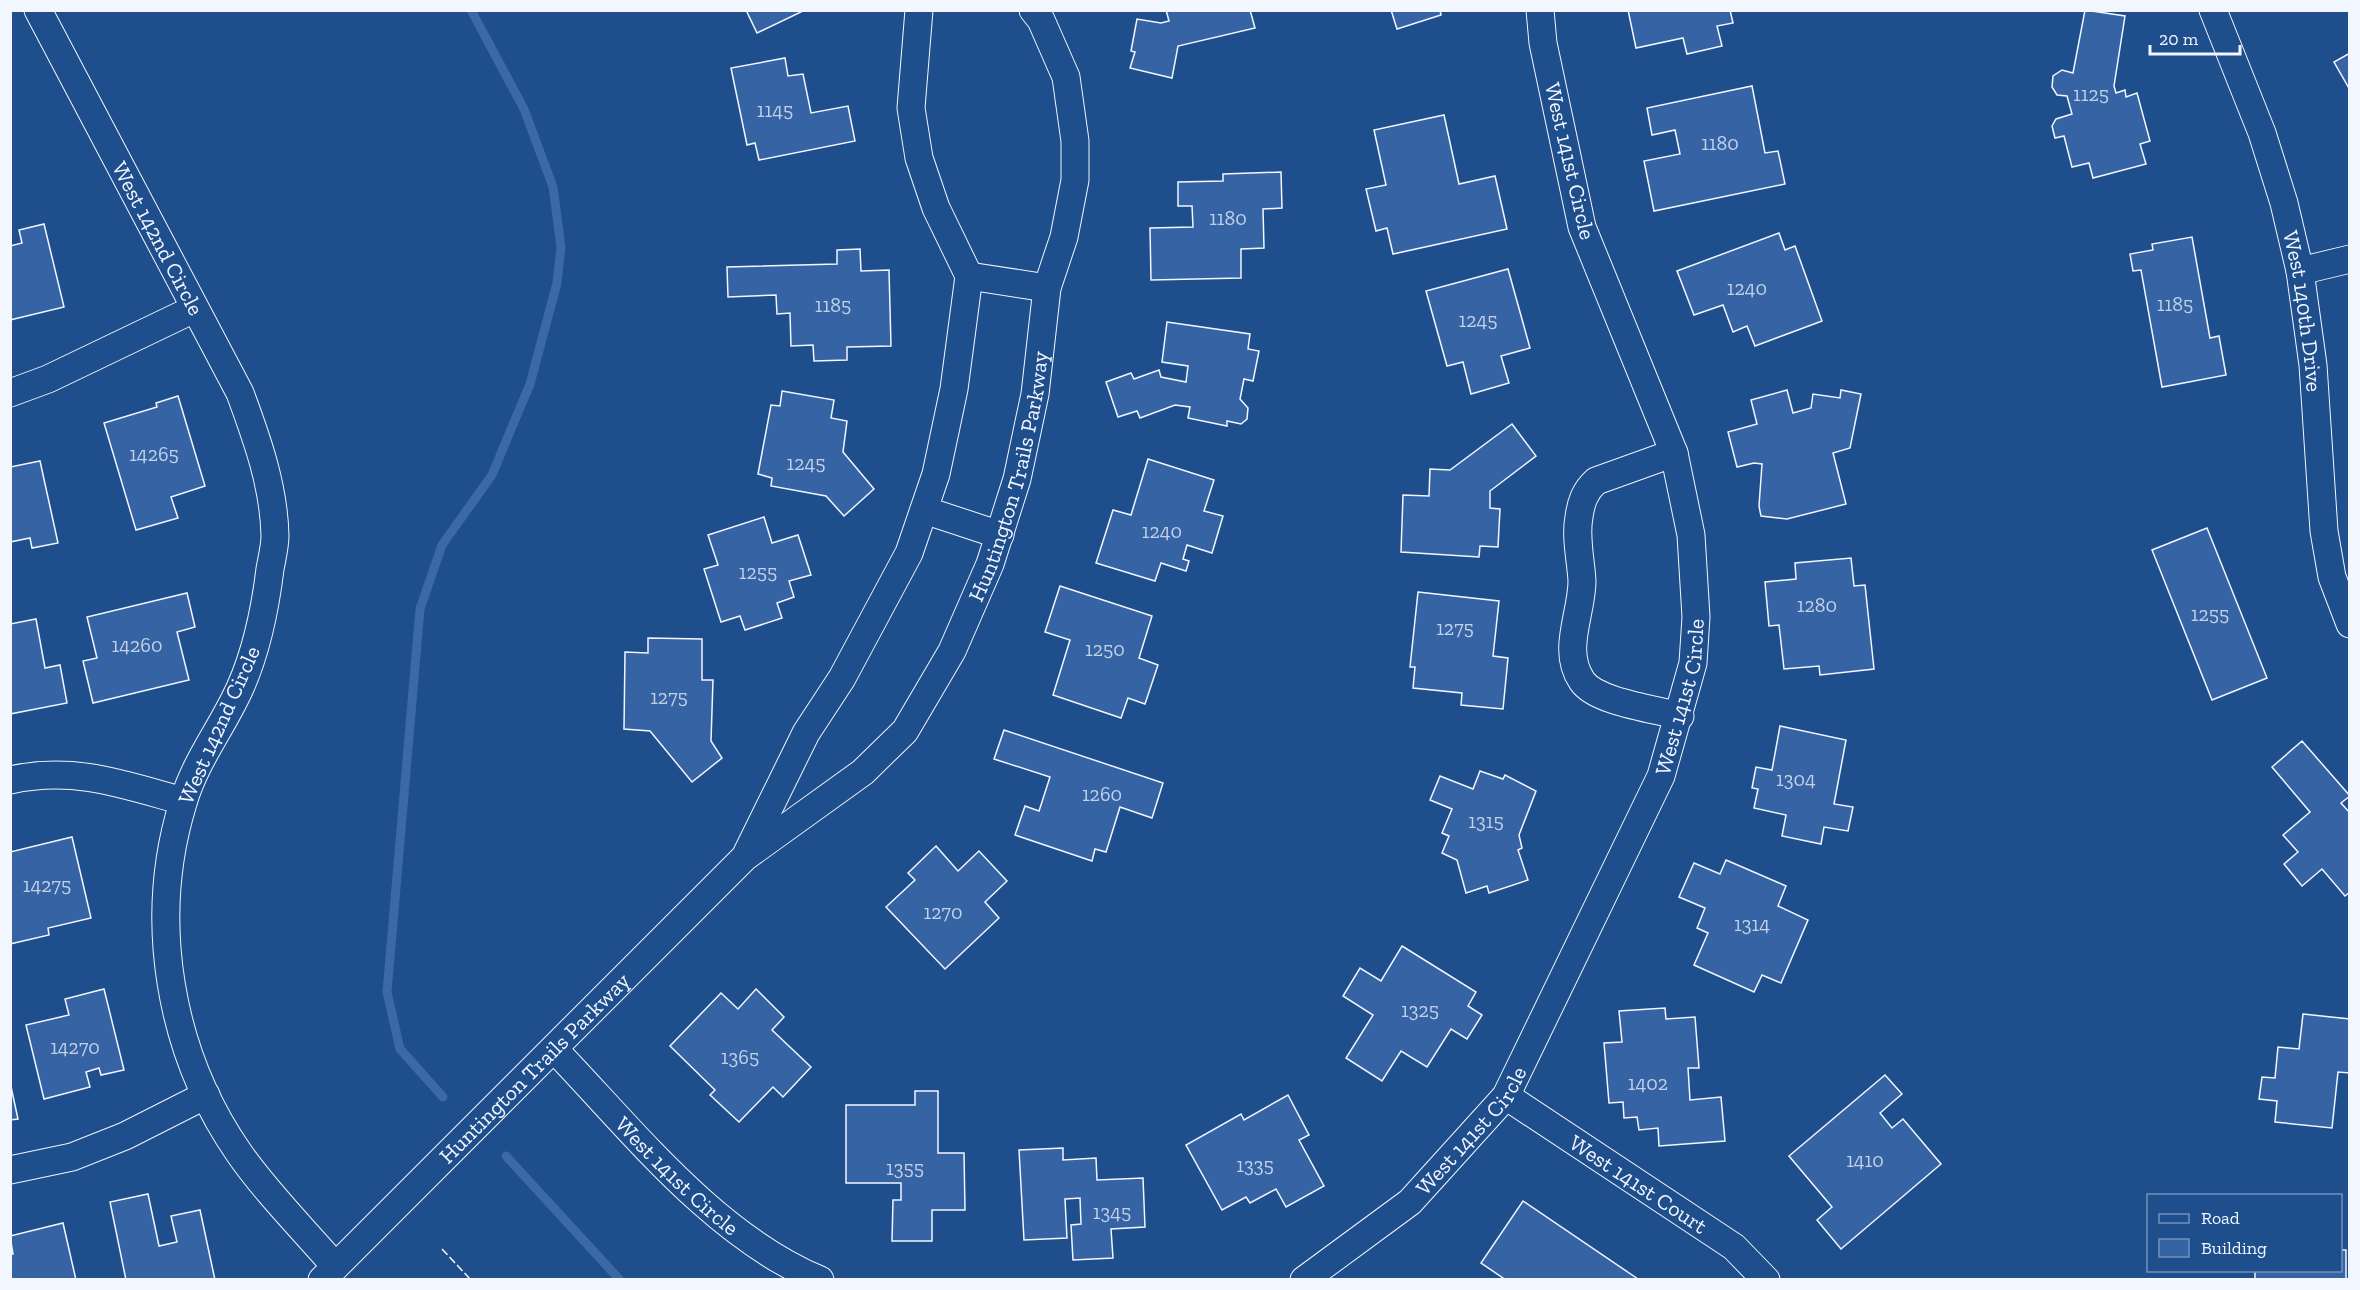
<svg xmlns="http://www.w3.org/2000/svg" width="2360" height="1290" viewBox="0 0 2360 1290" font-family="'Zilla Slab',serif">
	<rect width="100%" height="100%" fill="#1f4e8c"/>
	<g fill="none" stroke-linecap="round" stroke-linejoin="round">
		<g stroke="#3b69a3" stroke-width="9">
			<path d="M443,1097l-43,-48 -13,-57 33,-383 22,-64 50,-70 38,-91 27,-101 4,-36 -8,-60 -29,-78 -53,-99"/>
			<path d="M506,1156l114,124"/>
		</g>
	</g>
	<g fill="#3563a3" stroke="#f2f6ff" stroke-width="1.5">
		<path d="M746,10h54l1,2 -44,21z"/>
		<path d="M1166,10h84l5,18 -77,18 -6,32 -42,-10 5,-16 -4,-1 6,-32 24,4 8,-2z"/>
		<path d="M1391,10h49l1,5 -44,14z"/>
		<path d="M1628,10h102l3,13 -16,3 5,20 -35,8 -4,-16 -47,10z"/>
		<path d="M2085,10l40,6 -11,70 2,7 9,-3 1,7 11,-4 13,48 -10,3 6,20 -53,14 -4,-15 -17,4 -8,-31 -9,2 -3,-12 4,-7 16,-5 -5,-18 -10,-1 -5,-8 1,-11 9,-6 11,3z"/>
		<path d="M2350,53v37l-16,-28z"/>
		<path d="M785,58l3,18 15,-2 8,39 37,-7 7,35 -96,19 -4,-17 -8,2 -16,-77z"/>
		<path d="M1752,86l13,67 13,-2 7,33 -131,27 -10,-50 36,-7 -5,-24 -23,5 -5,-27z"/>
		<path d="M1444,115l15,69 36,-8 12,53 -114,25 -6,-26 -11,3 -10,-42 20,-4 -12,-55z"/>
		<path d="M1281,172l1,36 -19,1 1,39 -23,1v29l-90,2 -1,-52 43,-1 -1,-21h-14v-24l45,-1v-7z"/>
		<path d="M44,224l20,83 -54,13v-74l12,-3 -3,-13z"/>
		<path d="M1779,233l6,17 10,-4 27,75 -67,25 -8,-20 -14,6 -10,-27 -29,10 -17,-44z"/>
		<path d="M2192,237l18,101 9,-2 7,39 -64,12 -21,-117 -8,1 -3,-17 23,-4 -1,-6z"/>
		<path d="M860,249l1,22 28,-1 2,76 -44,1v13l-33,1 -1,-16 -22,1 -1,-33 -13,1 -1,-19 -48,2 -1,-30 110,-3v-14z"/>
		<path d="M1508,269l22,79 -29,8 8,27 -38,11 -8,-32 -16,4 -21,-75z"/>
		<path d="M1167,322l83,12 -2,15 11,2 -6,30 -9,-2 -4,20 8,9 -1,11 -6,5 -14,-3v5l-39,-8 2,-11 -15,-2 -35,13 -3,-7 -19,6 -12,-35 25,-9 3,6 25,-9 2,7 25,5 2,-16 -26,-4z"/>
		<path d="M1787,390l6,23 18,-5 2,-14 27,4 1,-8 20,4 -11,54 -17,5 13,51 -59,15 -26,-3 -2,-10 3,-42 -8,-1 -17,4 -9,-35 29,-8 -6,-24z"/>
		<path d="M782,391l52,9 -3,18 16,3 -4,31 31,37 -30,27 -18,-20 -55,-10 1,-8 -14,-4 13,-69 9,1z"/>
		<path d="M178,396l27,90 -34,11 7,21 -42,12 -32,-107 53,-16 -1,-4z"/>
		<path d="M1512,424l24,32 -46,35v17l10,1 -2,38 -18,-1 -1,11 -78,-5 2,-57 26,1 1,-27 20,1z"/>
		<path d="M1148,459l66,21 -10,31 19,5 -11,37 -25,-8 -4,14 6,2 -3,10 -25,-8 -6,18 -59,-18 17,-53 18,5z"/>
		<path d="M40,461l18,82 -26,5 -2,-10 -20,4v-75z"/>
		<path d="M764,517l8,26 26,-8 13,40 -22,6 5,16 -17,6 5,15 -37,12 -5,-14 -19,6 -17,-53 14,-4 -10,-30z"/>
		<path d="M2207,528l60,150 -55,22 -60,-150z"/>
		<path d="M1851,558l3,28 11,-1 9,84 -54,6 -1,-9 -35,3 -5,-44 -10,1 -4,-44 31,-3 -1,-16z"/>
		<path d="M1060,586l92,30 -13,42 19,7 -13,39 -17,-6 -7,20 -68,-23 17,-55 -25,-8z"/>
		<path d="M1418,592l81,9 -6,55 15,2 -5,51 -42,-4 1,-12 -49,-5 2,-21h-5z"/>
		<path d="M187,593l8,34 -18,5 12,48 -96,23 -10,-42 14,-3 -10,-41z"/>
		<path d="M36,619l9,49 15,-3 7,38 -57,11v-90z"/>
		<path d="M648,638l54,1v41h11l-2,61 11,17 -30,24 -42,-51 -26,-2 1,-77 23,1z"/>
		<path d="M1780,726l66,14 -12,64 19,3 -5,24 -24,-4 -3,17 -39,-8 4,-21 -32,-7 4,-19 -6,-1 4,-21 16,3z"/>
		<path d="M1004,730l159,53 -11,35 -32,-11 -14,45 -11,-3 -3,12 -77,-26 10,-29 14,5 11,-34 -56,-18z"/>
		<path d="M2302,741l48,55 -9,7 9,10v79l-5,4 -23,-27 -20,17 -18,-22 14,-12 -15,-17 27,-23 -38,-45z"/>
		<path d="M1480,771l23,8 2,-4 31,16 -17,44 3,13 -4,2 10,30 -39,13 -2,-7 -21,7 -9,-33 -15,-7 7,-17 -7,-3 10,-24 -22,-9 10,-24 33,13z"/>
		<path d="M72,837l19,81 -43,10 1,7 -39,9v-92z"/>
		<path d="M936,846l22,25 21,-20 28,30 -22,21 14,16 -54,51 -59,-62 29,-27 -7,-7z"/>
		<path d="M1726,860l60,26 -8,20 30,14 -27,63 -19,-8 -8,17 -60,-27 14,-32 -11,-5 8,-20 -26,-11 15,-34 26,11z"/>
		<path d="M1402,946l74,46 -8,14 14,9 -15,24 -16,-10 -24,38 -26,-16 -19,30 -36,-23 27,-43 -30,-19 17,-28 21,13z"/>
		<path d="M104,989l20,81 -23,5 -2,-7 -13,4 4,15 -46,12 -18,-74 43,-10 -4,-16z"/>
		<path d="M756,989l28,28 -12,13 39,37 -28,30 -10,-10 -34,35 -29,-27 5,-5 -45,-44 51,-53 17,16z"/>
		<path d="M1665,1008l1,11 29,-2 4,51h-11l2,32 31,-3 4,44 -66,5 -1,-18 -19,2 -2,-13 -13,1 -1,-16 -14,1 -5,-60 18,-1 -3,-31z"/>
		<path d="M2303,1014l47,5v54l-12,-1 -6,56 -57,-6 2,-21 -18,-2 3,-22 13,1 3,-31 21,2z"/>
		<path d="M1885,1075l17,19 -22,19 12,15 11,-9 38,45 -100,85 -24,-29 15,-13 -43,-51z"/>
		<path d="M10,1082l8,37 -8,1z"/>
		<path d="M915,1091h23v62h26l1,57h-33v31h-40l1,-41h8v-17h-55v-78h69z"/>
		<path d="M1288,1095l21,40 -10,5 25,46 -38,21 -10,-18 -26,14 -4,-6 -24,13 -36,-65 55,-31 3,6z"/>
		<path d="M1063,1148v12l33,-2 1,22 46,-2 2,49 -34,2 2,29 -40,2 -2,-35 10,-1 -1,-26 -15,1 2,39 -43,2 -5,-90z"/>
		<path d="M148,1194l11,52 18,-4 -6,-26 29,-6 15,70h-89l-16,-78z"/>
		<path d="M1523,1201l115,78 -1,1h-131l-25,-17z"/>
		<path d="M63,1223l13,57h-66v-26h3l-3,-18z"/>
		<path d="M2340,1250h6v30h-91v-10h85z"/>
	</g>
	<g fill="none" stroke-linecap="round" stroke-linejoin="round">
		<defs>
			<g id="minor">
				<path id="s1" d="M38,10l202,383c17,46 34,93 35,143 0,10 -3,22 -5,33 -5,41 -13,81 -30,119 -18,40 -45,73 -57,115 -36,117 -14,249 56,350 27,39 65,77 96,113"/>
				<path id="s2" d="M2213,10l49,123 22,70 16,68 13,94 11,166 8,46 18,47"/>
				<path d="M2300,271l50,-12"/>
				<path d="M969,276l78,12"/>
				<path d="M10,393l38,-14 146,-70"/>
				<path d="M1674,453l-78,28c-11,10 -15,21 -17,36 -4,20 2,44 3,64 0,33 -21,69 0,100 14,21 73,28 98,35"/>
				<path d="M924,510l76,25"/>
				<path d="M10,780c64,-14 112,4 173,21"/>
				<path d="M747,853l59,-120 36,-55 67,-125 27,-79 18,-85 15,-113 -33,-68 -17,-50 -8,-50 8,-98"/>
				<path id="s3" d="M554,1049c78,81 160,187 266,231"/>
				<path id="s4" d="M1506,1096l228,151 32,33"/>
				<path d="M10,1170l62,-13 53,-21 81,-41"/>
				<path id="s5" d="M322,1280l423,-423 118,-85 42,-41 47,-80 38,-87 27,-85 18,-85 12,-106 17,-51 11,-57v-39l-9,-64 -25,-57 -8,-10"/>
				<path id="s6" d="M1304,1280l106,-78 96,-106 155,-320 32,-113 3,-46 -5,-82 -17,-82 -92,-226 -39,-184 -3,-33"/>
			</g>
		</defs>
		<use href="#minor" stroke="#f2f6ff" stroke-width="29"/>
		<use href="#minor" stroke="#1f4e8c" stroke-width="27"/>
		<path stroke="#f2f6ff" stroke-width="1.5" stroke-dasharray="8 3" stroke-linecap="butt" d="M442,1249l29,31"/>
	</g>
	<g text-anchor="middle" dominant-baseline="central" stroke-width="4.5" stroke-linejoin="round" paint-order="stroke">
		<g font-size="20" fill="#c3d1e8">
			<text x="2091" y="94">1125</text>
			<text x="775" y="110">1145</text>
			<text x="1720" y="143">1180</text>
			<text x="1228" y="218">1180</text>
			<text x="1747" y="288">1240</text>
			<text x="2175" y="304">1185</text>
			<text x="833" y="305">1185</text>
			<text x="1478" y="320">1245</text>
			<text x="154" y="454">14265</text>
			<text x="806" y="463">1245</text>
			<text x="1162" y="531">1240</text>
			<text x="758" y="572">1255</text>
			<text x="1817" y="605">1280</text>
			<text x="2210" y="614">1255</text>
			<text x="1455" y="628">1275</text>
			<text x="137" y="645">14260</text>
			<text x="1105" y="649">1250</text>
			<text x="669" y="697">1275</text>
			<text x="1796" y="779">1304</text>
			<text x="1102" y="794">1260</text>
			<text x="1486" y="821">1315</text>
			<text x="47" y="885">14275</text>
			<text x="943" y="912">1270</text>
			<text x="1752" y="924">1314</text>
			<text x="1420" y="1010">1325</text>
			<text x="75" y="1047">14270</text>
			<text x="740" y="1057">1365</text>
			<text x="1648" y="1083">1402</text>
			<text x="1865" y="1160">1410</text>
			<text x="1255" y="1165">1335</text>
			<text x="905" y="1168">1355</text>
			<text x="1112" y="1212">1345</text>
		</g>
		<g font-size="22" fill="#f2f6ff" stroke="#1f4e8c">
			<text transform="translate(1570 161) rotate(77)">West 141st Circle</text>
			<text stroke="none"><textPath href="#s1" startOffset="258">West 142nd Circle</textPath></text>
			<text stroke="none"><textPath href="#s2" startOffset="316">West 140th Drive</textPath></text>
			<text stroke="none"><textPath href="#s5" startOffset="1080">Huntington Trails Parkway</textPath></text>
			<text stroke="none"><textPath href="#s6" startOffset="712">West 141st Circle</textPath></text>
			<text transform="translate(219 725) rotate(-66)">West 142nd Circle</text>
			<text stroke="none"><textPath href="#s5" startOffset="300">Huntington Trails Parkway</textPath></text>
			<text stroke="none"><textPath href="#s6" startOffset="226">West 141st Circle</textPath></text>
			<text stroke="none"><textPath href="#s3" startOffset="177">West 141st Circle</textPath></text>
			<text stroke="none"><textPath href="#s4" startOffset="159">West 141st Court</textPath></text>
		</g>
	</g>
	<rect width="2360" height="1290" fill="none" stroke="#f2f6ff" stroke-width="24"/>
	<rect x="2147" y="1194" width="195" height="78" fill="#1f4e8c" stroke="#7391ba" stroke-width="1.5"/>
	<rect x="2159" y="1214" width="30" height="9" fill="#1f4e8c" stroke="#7391ba" stroke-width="1.5"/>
	<text x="2201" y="1224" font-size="18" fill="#f2f6ff">Road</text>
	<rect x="2159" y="1239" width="30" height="18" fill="#3563a3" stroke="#7391ba" stroke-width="1.5"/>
	<text x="2201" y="1254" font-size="18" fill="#f2f6ff">Building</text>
	<path d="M2150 45v9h90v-9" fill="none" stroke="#f2f6ff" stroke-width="3"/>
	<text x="2159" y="45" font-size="18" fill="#f2f6ff" stroke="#1f4e8c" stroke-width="4.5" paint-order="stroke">20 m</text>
</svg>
